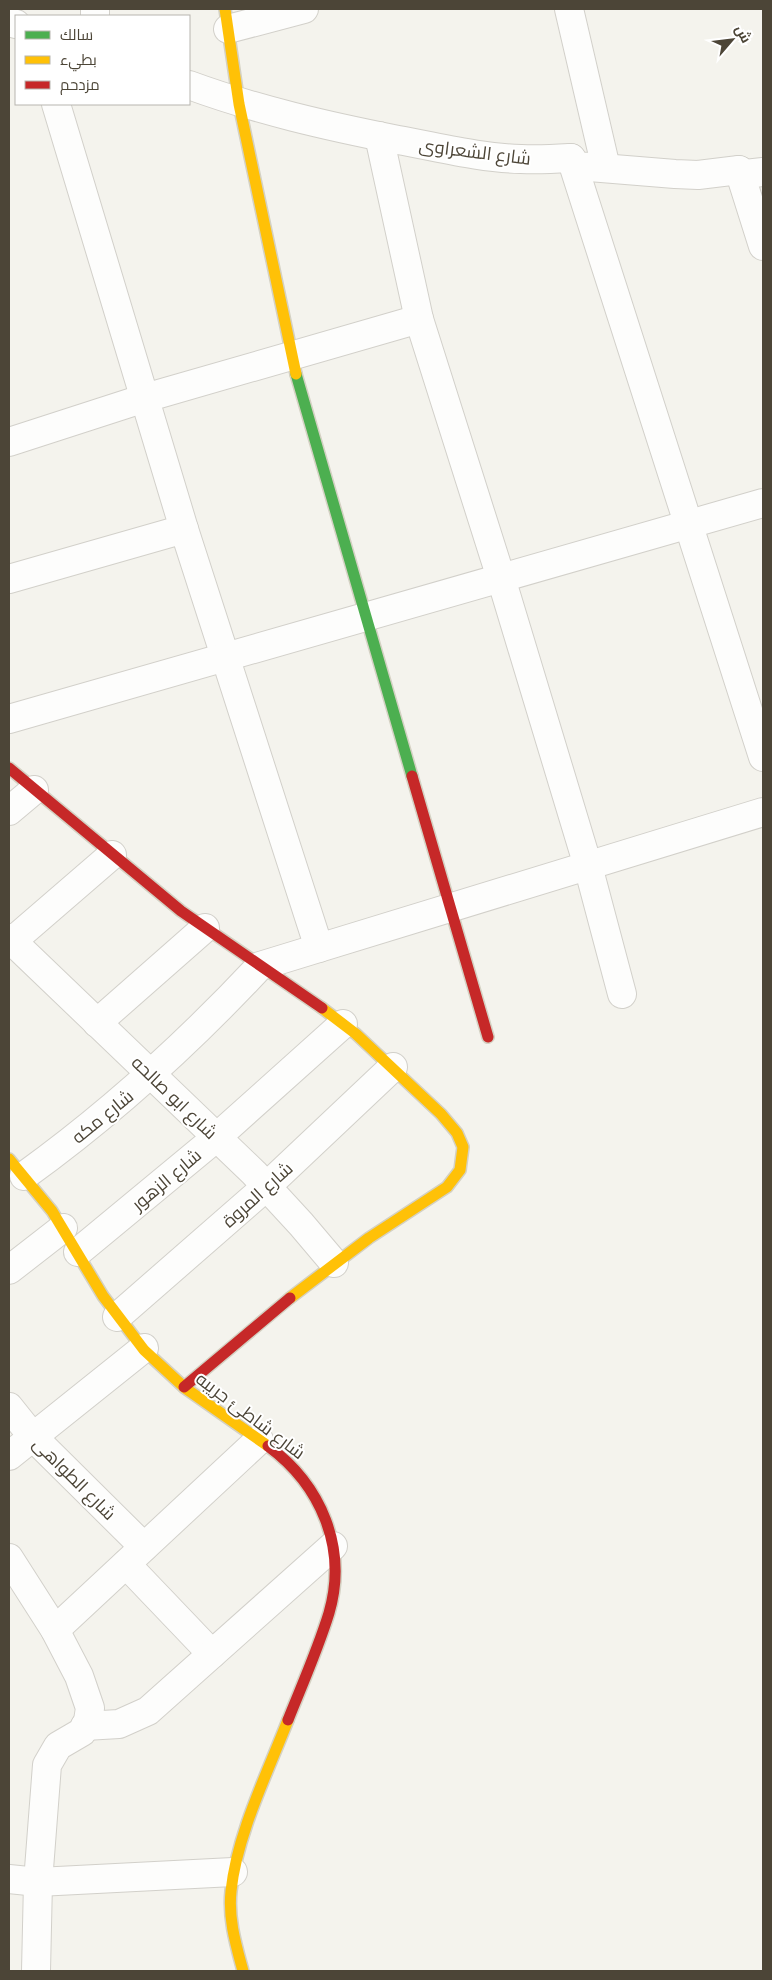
<svg xmlns="http://www.w3.org/2000/svg" width="772" height="1980" viewBox="0 0 772 1980" font-family="'Noto Sans',Cairo,sans-serif">
	<rect width="100%" height="100%" fill="#f4f3ed"/>
	<g fill="none" stroke-linecap="round" stroke-linejoin="round">
		<defs>
			<g id="street">
				<path d="M95,9v7"/>
				<path d="M569,9l37,159"/>
				<path d="M9,22l7,2"/>
				<path d="M228,29l76,-20"/>
				<path d="M189,85c68,25 138,41 209,55 40,7 82,18 123,19 17,1 33,0 50,-1l6,8 98,8 23,1 41,-5 6,4 18,-2"/>
				<path d="M56,104l128,425 135,419"/>
				<path d="M379,136l40,183 82,259 87,288 34,128"/>
				<path d="M571,158l192,599"/>
				<path d="M739,170l24,76"/>
				<path d="M9,442l136,-44 274,-79"/>
				<path d="M9,579l175,-50"/>
				<path d="M9,719l754,-216"/>
				<path d="M9,811l25,-21"/>
				<path d="M9,938l245,235 47,51 33,39"/>
				<path d="M9,944l103,-89"/>
				<path d="M97,1023l108,-95"/>
				<path d="M24,1176c86,-62 164,-133 236,-210l503,-154"/>
				<path d="M78,1252l139,-115 126,-113"/>
				<path d="M9,1270l54,-42"/>
				<path d="M117,1317l150,-131 126,-119"/>
				<path d="M9,1407l24,30 111,110"/>
				<path d="M9,1456l135,-108"/>
				<path d="M9,1558l46,72 24,46 11,32 -2,13 -6,11 -24,14 -11,19 -9,117 -2,89"/>
				<path d="M126,1564l86,90"/>
				<path d="M55,1630l204,-190"/>
				<path d="M85,1726l34,-2 29,-13 185,-165"/>
				<path d="M9,1879l29,3 195,-10"/>
			</g>
			<path id="fast" d="M296,374l116,402"/>
			<g id="slow">
				<path d="M225,9l14,95 57,270"/>
				<path d="M9,1159l43,52 51,85 41,54 41,38 83,58"/>
				<path d="M290,1298l79,-60 78,-51 13,-17 3,-23 -6,-14 -16,-19 -85,-80 -34,-26"/>
				<path d="M243,1971c-7,-26 -15,-52 -12,-80 6,-57 36,-117 57,-171"/>
			</g>
			<g id="jam">
				<path d="M9,768l172,143 141,97"/>
				<path d="M412,776l76,261"/>
				<path d="M184,1387l106,-89"/>
				<path d="M268,1446c53,39 80,102 61,167 -11,36 -27,72 -41,107"/>
			</g>
		</defs>
		<use href="#street" stroke="#d2d0ca" stroke-width="30"/>
		<use href="#fast" stroke="#d4d1c3" stroke-width="14"/>
		<use href="#slow" stroke="#d4d1c3" stroke-width="14"/>
		<use href="#jam" stroke="#d4d1c3" stroke-width="14"/>
		<use href="#street" stroke="#fdfdfc" stroke-width="28"/>
		<use href="#fast" stroke="#4caf50" stroke-width="11"/>
		<use href="#slow" stroke="#ffc107" stroke-width="11"/>
		<use href="#jam" stroke="#c62828" stroke-width="11"/>
	</g>
	<g text-anchor="middle" dominant-baseline="central" stroke-width="4" stroke-linejoin="round" paint-order="stroke">
		<g font-size="18" fill="#4c4537" stroke="#fff">
			<text transform="translate(475 151) rotate(7)">شارع الشعراوى</text>
			<text transform="translate(175 1097) rotate(44)">شارع ابو صالحه</text>
			<text transform="translate(102 1116) rotate(-39)">شارع مكه</text>
			<text transform="translate(166 1179) rotate(-40)">شارع الزهور</text>
			<text transform="translate(257 1194) rotate(-42)">شارع المروة</text>
			<text transform="translate(251 1415) rotate(37)">شارع شاطئ جريبه</text>
			<text transform="translate(75 1478) rotate(45)">شارع الطواهى</text>
		</g>
	</g>
	<rect width="772" height="1980" fill="none" stroke="#4c4537" stroke-width="20"/>
	<rect x="15" y="15" width="175" height="90" fill="#ffffff" stroke="#b7b5af"/>
	<rect x="25" y="31" width="25" height="8" fill="#4caf50" stroke="#b7b5af"/>
	<text x="60" y="40" font-size="15" fill="#4c4537">سالك</text>
	<rect x="25" y="56" width="25" height="8" fill="#ffc107" stroke="#b7b5af"/>
	<text x="60" y="65" font-size="15" fill="#4c4537">بطيء</text>
	<rect x="25" y="81" width="25" height="8" fill="#c62828" stroke="#b7b5af"/>
	<text x="60" y="90" font-size="15" fill="#4c4537">مزدحم</text>
	<g transform="translate(732 40) rotate(62)" stroke="#ffffff" stroke-width="4" paint-order="stroke">
	<path d="M0-4L9 19L0 12L-9 19Z" fill="#4c4537"/>
	<text y="-8" font-size="14" font-weight="bold" text-anchor="middle" fill="#4c4537">ش</text>
	</g>
</svg>
